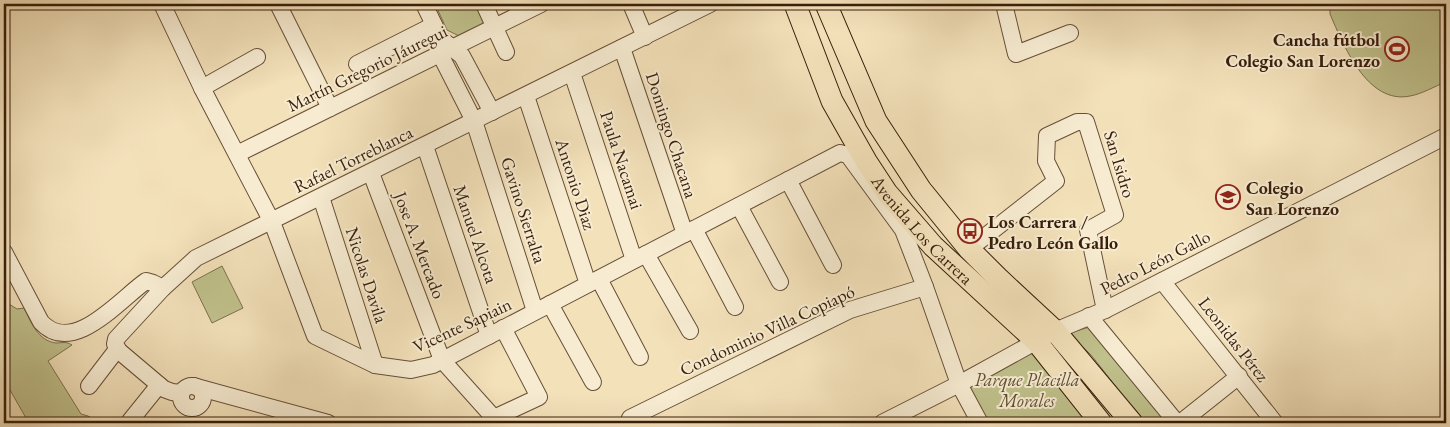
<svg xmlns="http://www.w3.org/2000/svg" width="1450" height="427" viewBox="0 0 1450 427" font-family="'EB Garamond',serif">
	<rect width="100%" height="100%" fill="#f3e1ba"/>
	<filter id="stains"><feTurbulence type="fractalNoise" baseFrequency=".004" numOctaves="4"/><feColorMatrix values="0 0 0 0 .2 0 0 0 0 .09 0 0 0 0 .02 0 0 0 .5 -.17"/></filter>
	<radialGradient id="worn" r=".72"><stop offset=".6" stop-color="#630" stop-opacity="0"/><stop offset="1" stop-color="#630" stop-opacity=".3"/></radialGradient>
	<g fill="#c0c18c" stroke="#7c704c">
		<path d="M435,4h41l10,19 -27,13 -12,-6z"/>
		<path d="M1330,4h116v78c-11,4 -24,12 -36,14 -43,9 -67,-52 -80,-82z"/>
		<path d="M222,266l21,42 -31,15 -20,-41z"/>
		<path d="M4,301l13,8 7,-1c7,14 14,33 32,35 6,0 10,-2 16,2l-24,16 33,53 7,2 12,7h-80l6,-5 -16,-28 -6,5z"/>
		<path d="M1093,326l76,97h-25l-52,-67 -23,-23z"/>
		<path d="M1035,345l57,71 -13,7h-95l-20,-35z"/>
	</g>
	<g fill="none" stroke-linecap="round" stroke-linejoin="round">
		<defs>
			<g id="minor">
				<path d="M162,4l40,84 70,134 43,114 60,29 36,5 22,-5 407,-212 8,2 55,75 22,57 34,97 21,39"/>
				<path d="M278,4l52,104"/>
				<path d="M424,4l14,29"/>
				<path d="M484,4l22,48"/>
				<path d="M631,4l14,33"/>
				<path d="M1004,4l12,50 54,-21"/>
				<path d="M622,48l63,186"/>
				<path d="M357,64l77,-39"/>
				<path d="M572,73l62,187"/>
				<path d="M202,88l55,-31"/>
				<path d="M526,96l62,188"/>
				<path d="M492,112l-30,-56 -22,-18 2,20 32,63 61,190"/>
				<path d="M425,146l64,190"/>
				<path d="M237,154l304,-150"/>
				<path d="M371,173l71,187 52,58 45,-21 -36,-69"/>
				<path d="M788,180l45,85"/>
				<path d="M321,197l54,168"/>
				<path d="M739,206l41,76"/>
				<path d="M694,229l41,78"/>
				<path d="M969,249l87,-68 -10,-20 1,-25 30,-14h9l29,93 -27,15 17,80"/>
				<path d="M4,252l37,70c32,35 79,-23 105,-41l7,2 10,5"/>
				<path d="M646,254l44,77"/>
				<path d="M599,279l41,78"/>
				<path d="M1162,281l113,142"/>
				<path d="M550,304l43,78"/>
				<path d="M1089,316l88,107"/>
				<circle cx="192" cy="397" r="11"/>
				<path d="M89,386l26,-34 4,-1"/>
				<path d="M193,386l135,37"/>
				<path d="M181,393l-9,-1 -8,-3 -45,-38 -4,-7 1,-5 47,-51 33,-30 514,-254"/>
				<path d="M630,418l220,-108 75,-23"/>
				<path d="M130,421l29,-36"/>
				<path d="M882,423l77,-39 96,-53 50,-21 341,-174"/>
				<path d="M1180,423l59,-47"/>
			</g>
			<g id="major">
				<path id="s1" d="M795,4l37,97 34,60 21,32 46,53 103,95 65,82"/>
				<path d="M826,4l50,117 45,69 48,59 29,29 57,53 77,92"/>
			</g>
		</defs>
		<use href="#minor" stroke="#674f37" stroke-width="18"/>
		<use href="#major" stroke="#381e0b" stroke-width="23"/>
		<use href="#minor" stroke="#f7ecd2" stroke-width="16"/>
		<use href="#major" stroke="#f3e1ba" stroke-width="21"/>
	</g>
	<defs>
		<symbol id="stadium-ring" viewBox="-11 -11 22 22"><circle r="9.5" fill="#f7ecd2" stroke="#8f2418" stroke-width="1.5"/><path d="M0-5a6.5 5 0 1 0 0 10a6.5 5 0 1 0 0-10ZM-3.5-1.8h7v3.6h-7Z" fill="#8f2418"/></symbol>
		<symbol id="school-ring" viewBox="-11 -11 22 22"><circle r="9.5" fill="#f7ecd2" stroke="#8f2418" stroke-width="1.5"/><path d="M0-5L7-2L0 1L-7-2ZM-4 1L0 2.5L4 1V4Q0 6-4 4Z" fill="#8f2418"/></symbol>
		<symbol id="bus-ring" viewBox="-11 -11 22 22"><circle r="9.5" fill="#f7ecd2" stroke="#8f2418" stroke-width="1.5"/><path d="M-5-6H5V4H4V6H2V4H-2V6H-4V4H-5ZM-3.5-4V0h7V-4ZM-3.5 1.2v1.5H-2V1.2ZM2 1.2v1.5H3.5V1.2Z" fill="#8f2418"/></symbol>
	</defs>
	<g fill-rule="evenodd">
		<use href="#stadium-ring" x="1383" y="35" width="28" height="28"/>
		<use href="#school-ring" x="1214" y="183" width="28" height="28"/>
		<use href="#bus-ring" x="956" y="217" width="28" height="28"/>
	</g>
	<g text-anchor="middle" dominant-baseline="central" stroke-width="4" stroke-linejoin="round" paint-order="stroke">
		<g font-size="18" font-weight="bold" fill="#381e0b" stroke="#f7ecd2" text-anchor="start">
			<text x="1380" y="39" text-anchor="end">Cancha fútbol<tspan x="1380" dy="21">Colegio San Lorenzo</tspan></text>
			<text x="1246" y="187">Colegio<tspan x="1246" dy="21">San Lorenzo</tspan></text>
			<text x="988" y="221">Los Carrera /<tspan x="988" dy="21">Pedro León Gallo</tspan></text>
		</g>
		<g font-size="18" fill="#381e0b" stroke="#f7ecd2">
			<text transform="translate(367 68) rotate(-26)">Martín Gregorio Jáuregui</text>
			<text transform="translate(672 135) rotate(72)">Domingo Chacana</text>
			<text transform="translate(353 159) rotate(-26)">Rafael Torreblanca</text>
			<text transform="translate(622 160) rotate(72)">Paula Nacamai</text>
			<text transform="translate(1120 164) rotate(73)">San Isidro</text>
			<text transform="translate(576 184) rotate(72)">Antonio Diaz</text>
			<text transform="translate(524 210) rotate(72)">Gavino Sierralta</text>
			<text stroke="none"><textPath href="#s1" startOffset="262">Avenida Los Carrera</textPath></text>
			<text transform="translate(476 234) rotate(71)">Manuel Alcota</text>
			<text transform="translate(420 245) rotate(69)">Jose A. Mercado</text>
			<text transform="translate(1155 262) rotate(-27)">Pedro León Gallo</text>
			<text transform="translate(367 275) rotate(72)">Nicolas Davila</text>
			<text transform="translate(462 325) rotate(-25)">Vicente Sapiain</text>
			<text transform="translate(767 330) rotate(-25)">Condominio Villa Copiapó</text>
			<text transform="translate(1234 339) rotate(52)">Leonidas Pérez</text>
		</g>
		<g font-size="18" font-style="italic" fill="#614f32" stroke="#f7ecd2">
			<text x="1027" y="379">Parque Placilla<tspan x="1027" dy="21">Morales</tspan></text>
		</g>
	</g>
	<rect width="1450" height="427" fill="none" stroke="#f3e1ba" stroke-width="20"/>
	<rect x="5" y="5" width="1440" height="417" fill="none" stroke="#381e0b" stroke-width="2.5"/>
	<rect x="10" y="10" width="1430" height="407" fill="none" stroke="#381e0b"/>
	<rect width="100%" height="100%" filter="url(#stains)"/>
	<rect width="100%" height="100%" fill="url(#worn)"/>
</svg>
